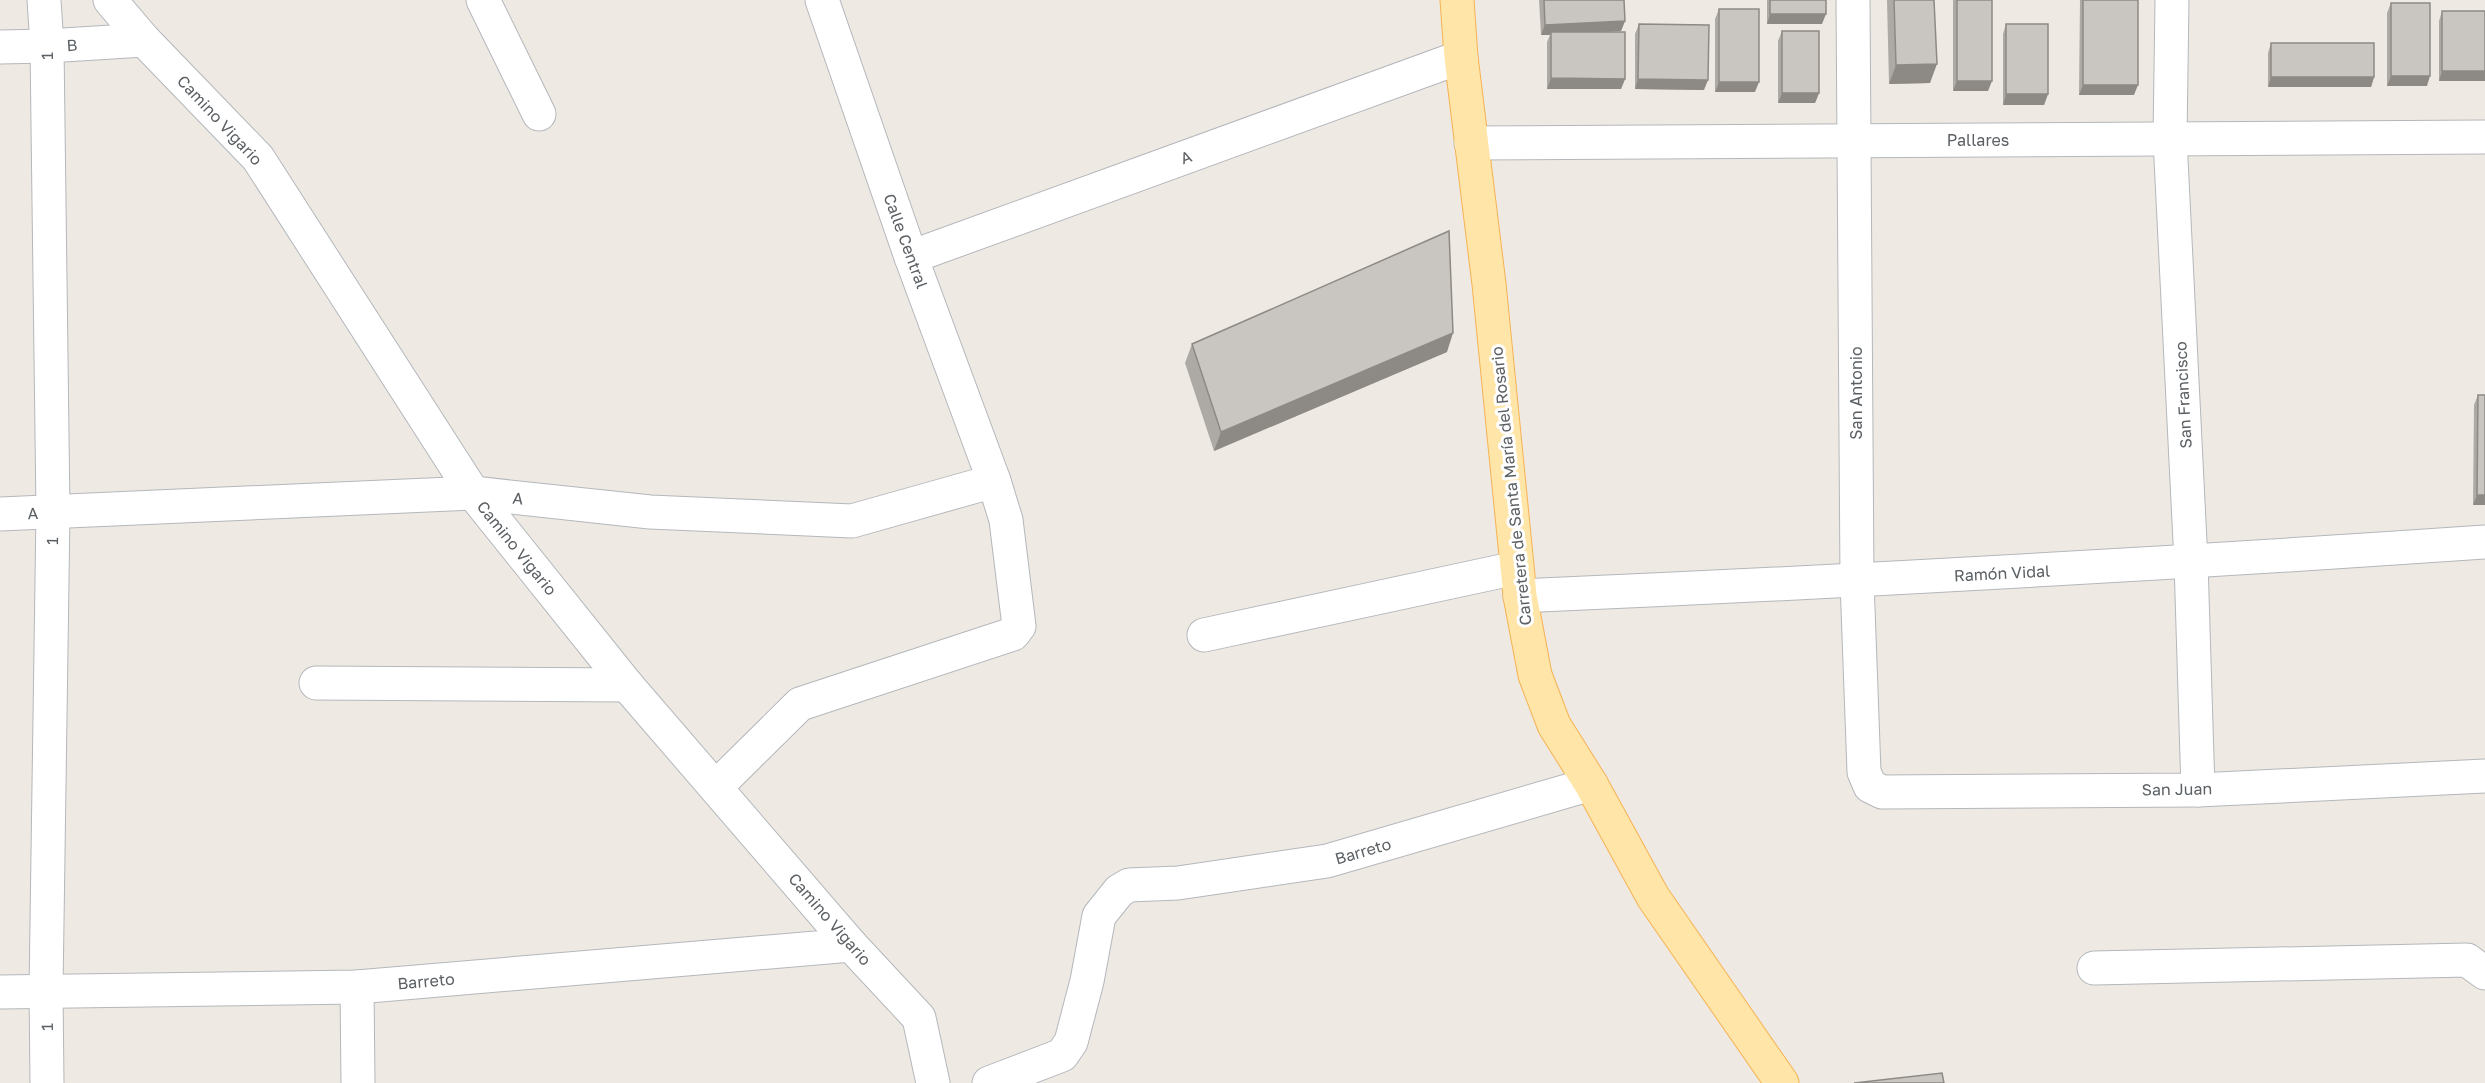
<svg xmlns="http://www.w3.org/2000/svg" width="2485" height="1083" viewBox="0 0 2485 1083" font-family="'Golos Text',sans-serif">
	<rect width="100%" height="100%" fill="#eeeae3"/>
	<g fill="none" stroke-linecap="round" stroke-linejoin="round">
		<defs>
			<g id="minor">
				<path d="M44,0l3,46 6,466 -7,479 1,92"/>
				<path d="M110,0l34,40 114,118 215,335 154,192 224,260 68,73 14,65"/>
				<path d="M483,0l56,114"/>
				<path d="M1853,0l4,581 7,191 6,14 12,6 316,-2 287,-14"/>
				<path d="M2172,0l-2,139 21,423 7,228"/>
				<path d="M0,47l47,-1 97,-6"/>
				<path d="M1471,143l1014,-6"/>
				<path d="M911,257l550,-200"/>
				<path d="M0,514l473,-21 177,19 202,9 142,-40"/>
				<path d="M1520,596c322,-14 643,-32 965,-54"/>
				<path d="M1204,635l312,-67"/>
				<path d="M316,683l311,2"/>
				<path d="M716,787l84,-83 213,-70 6,-8 -13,-106 -12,-39 -83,-224 -89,-257"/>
				<path d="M2094,968l373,-8 18,13"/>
				<path d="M357,987l1,96"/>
				<path d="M0,992l357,-5 494,-42"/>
				<path d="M989,1083l73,-28 9,-13 16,-61 12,-65 20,-25 10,-6 49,-2 149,-22 264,-77"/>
			</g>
			<path id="major" d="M1457,0l4,57 28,227 31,312 15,79 19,50 37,59 62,113 129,186"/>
		</defs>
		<use href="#minor" stroke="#b4b7bb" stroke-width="35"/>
		<use href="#major" stroke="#f6b254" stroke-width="35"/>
		<use href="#minor" stroke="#fff" stroke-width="33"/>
		<use href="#major" stroke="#ffe5a7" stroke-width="33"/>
	</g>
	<g fill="#ada9a5">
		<path d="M1539,0h85l1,21 -4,10 -21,1 25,47 -4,10h-74v-47l3,-7h-9z"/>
		<path d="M1767,0h59l-4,24h-55z"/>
		<path d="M1887,0h47l-4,83 -41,1z"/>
		<path d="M1953,0h39l-4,91h-35z"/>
		<path d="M2080,0h58l-4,95h-55z"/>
		<path d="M2391,3l36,83h-40v-73z"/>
		<path d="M1719,9l36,83h-40v-73z"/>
		<path d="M2442,11l43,70h-46v-60z"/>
		<path d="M1639,24l65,66 -69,-1v-55z"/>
		<path d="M2006,24l42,70 -4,11h-41v-71z"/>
		<path d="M1782,31l37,62 -4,10h-37v-62z"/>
		<path d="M2271,43l103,34 -3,10h-103v-34z"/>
		<path d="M1192,344l255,8 -233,99 -29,-88z"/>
		<path d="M2478,395h7v110h-12l1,-100z"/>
	</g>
	<g fill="#8d8a86">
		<path d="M1770,14h56l-4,10h-55z"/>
		<path d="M1625,21l-4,10 -70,3v-2l-1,3h-9l4,-10z"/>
		<path d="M1937,64l-7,19 -41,1 7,-19z"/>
		<path d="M2442,71h43v10h-46z"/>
		<path d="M2391,76h39l-3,10h-40z"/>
		<path d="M2271,77h103l-3,10h-103z"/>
		<path d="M1551,78l74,1 -4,10h-74z"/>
		<path d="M1638,79l70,1 -4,10 -69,-1z"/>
		<path d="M1957,81h35l-4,10h-35z"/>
		<path d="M1719,82h40l-4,10h-40z"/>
		<path d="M2083,85h55l-4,10h-55z"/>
		<path d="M1782,93h37l-4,10h-37z"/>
		<path d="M2006,94h42l-4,11h-41z"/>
		<path d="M1453,333l-6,19 -233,99 7,-19z"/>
		<path d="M2477,495h8v10h-12z"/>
	</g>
	<g fill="#c9c5c0" stroke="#8d8a86" stroke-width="1.5">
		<path d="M1544,0h80l1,21 -80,4z"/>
		<rect x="1770" y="0" width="56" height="14"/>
		<path d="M1894,0h40l3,64 -41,1z"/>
		<rect x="1957" y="0" width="35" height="81"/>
		<rect x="2083" y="0" width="55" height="85"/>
		<rect x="2391" y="3" width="39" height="73"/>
		<rect x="1719" y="9" width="40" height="73"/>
		<rect x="2442" y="11" width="43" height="60"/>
		<path d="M1639,24l70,1 -1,55 -70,-1z"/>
		<rect x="2006" y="24" width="42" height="70"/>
		<rect x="1782" y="31" width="37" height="62"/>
		<path d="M1551,32h74v47l-74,-1z"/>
		<rect x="2271" y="43" width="103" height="34"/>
		<path d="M1449,231l4,102 -232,99 -29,-88z"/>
		<path d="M2478,395h7v100h-8z"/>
		<path d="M1942,1073l2,10h-90z"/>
	</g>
	<g text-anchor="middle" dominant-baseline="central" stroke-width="6" stroke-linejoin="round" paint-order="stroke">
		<g font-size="16" fill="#5b6064" stroke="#fff">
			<text transform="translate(72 45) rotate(-4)">B</text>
			<text transform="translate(47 56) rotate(-91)">1</text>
			<text transform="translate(220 120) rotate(47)">Camino Vigario</text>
			<text x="1978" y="140">Pallares</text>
			<text transform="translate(1186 157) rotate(-20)">A</text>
			<text transform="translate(906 241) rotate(70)">Calle Central</text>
			<text transform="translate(1856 393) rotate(-90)">San Antonio</text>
			<text transform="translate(2183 395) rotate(-93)">San Francisco</text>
			<text transform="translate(1511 486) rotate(-96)">Carretera de Santa María del Rosario</text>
			<text transform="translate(518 498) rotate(6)">A</text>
			<text transform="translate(33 513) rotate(-2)">A</text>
			<text transform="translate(52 541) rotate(-89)">1</text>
			<text transform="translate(517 548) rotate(51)">Camino Vigario</text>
			<text transform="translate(2002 573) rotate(-3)">Ramón Vidal</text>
			<text transform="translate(2177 789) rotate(-1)">San Juan</text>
			<text transform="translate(1363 851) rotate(-16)">Barreto</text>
			<text transform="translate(830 919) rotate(49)">Camino Vigario</text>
			<text transform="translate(426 981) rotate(-5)">Barreto</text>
			<text transform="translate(47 1027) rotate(-91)">1</text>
		</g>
	</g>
</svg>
